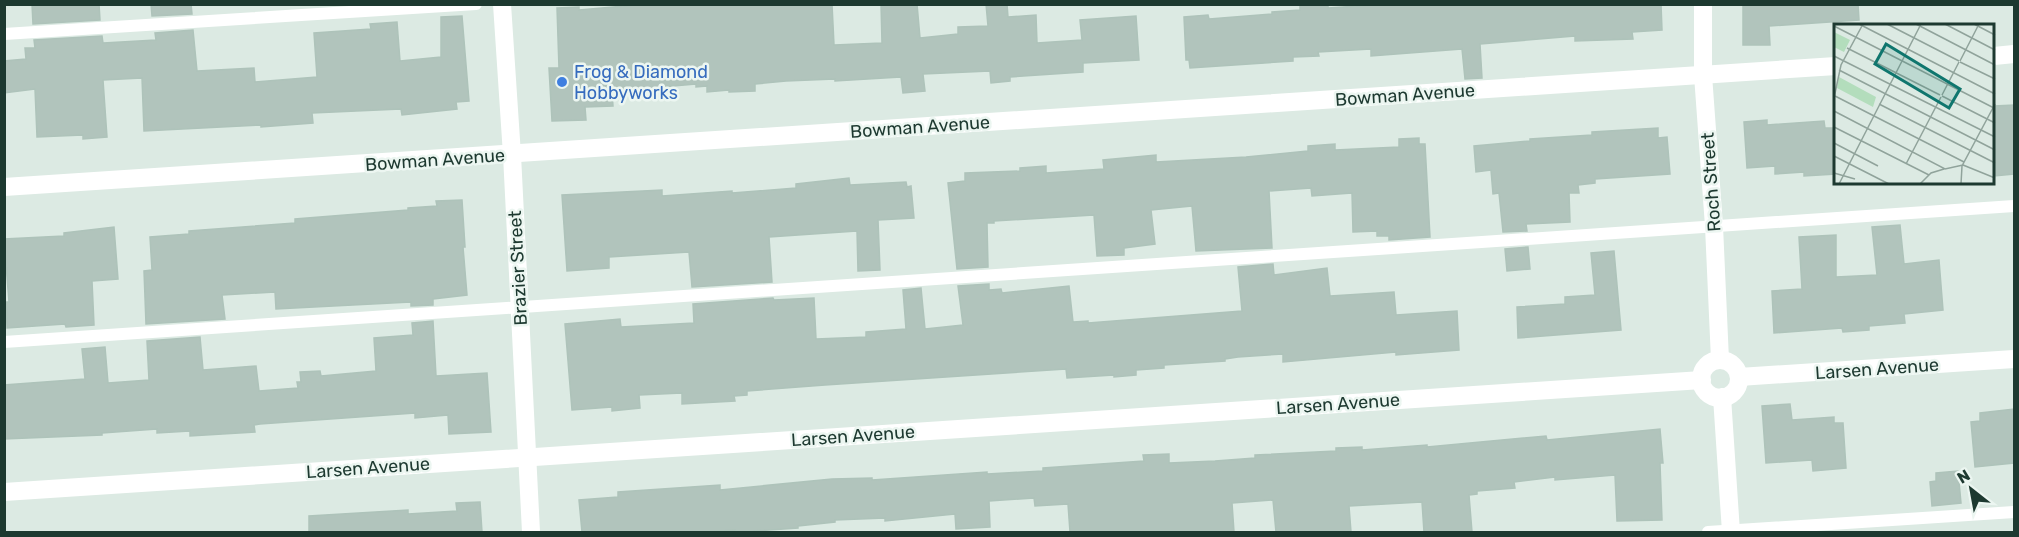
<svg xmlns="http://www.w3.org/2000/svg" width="2019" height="537" viewBox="0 0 2019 537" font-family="Rubik,sans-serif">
	<rect width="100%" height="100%" fill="#dceae3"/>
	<g fill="#b1c4bc" stroke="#aec3ba" stroke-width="1.5">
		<path d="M32,4h67l1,16 -67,4z"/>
		<path d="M151,4h40l1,10 -40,2z"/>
		<path d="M647,4h185l2,41 48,-2 -1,-39h36l3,34 38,-4v-7l30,-1 -2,-22h21l1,13 28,-2 1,28 45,-3 -2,-20 56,-4 3,44 -56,3v9l-73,5v4l-19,2 -1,-12 -67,3 2,17 -22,2 -2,-16 -66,4v-2l-49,2 -31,3v7l-26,1v-2l-22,2v-6l-11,1v-3l-46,4v2l-38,2 1,14 -28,1 1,13 -34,1 -3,-53h10l-2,-60 22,-1v3z"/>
		<path d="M1300,4h28v4l58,-4h275l1,26 -30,2 1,7 -58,2v-5l-95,8 2,34 -17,1 -3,-30 -91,7v-7l-53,3 1,4 -26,1v4l-103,7 -1,-8h-3l-2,-43 24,-2 1,4 63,-5v-2l28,-2z"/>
		<path d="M1743,4h115l1,16 -90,6 1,19h-27z"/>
		<path d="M462,16l7,85 -13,1 1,7 -55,6 -1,-6 -89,4 1,10 -52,4v-2l-117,6 -2,-53 -39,2 4,57 -24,2v-4l-46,2 -2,-48 -31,4v-32l22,-2 -1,-11h10l-1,-8 68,-4 1,7 53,-3 -1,-7 38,-3 4,41 57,-3 1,14 62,-5 -3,-44 57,-4 -1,-5 27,-2 3,39 41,-4v-40z"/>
		<path d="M2014,105v69l-20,2v-70z"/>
		<path d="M1767,120v5l57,-4 1,7h11v46l-32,2v-4l-29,2v-8l-28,2 -3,-46z"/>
		<path d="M1658,128v10l9,-1 3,37 -75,5v4l-17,2 1,8h-10l1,29 -44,2 1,7 -24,1 -4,-39 -6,1 -2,-24 -15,2 -2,-26 56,-5v-2l62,-4v-3z"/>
		<path d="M1419,138v6h6l5,93 -41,3v-4h-12v-5l-24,1 -1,-39 -40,3 -1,-8 -42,3 3,57 -76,3 -4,-45 -41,4 4,34 -31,4v7l-27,1 -3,-41 -100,6v2h-7l1,44 -31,2 -9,-86 17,-2v-8l55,-2v-3l26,-2v7l58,-4 -1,-9 53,-5v7l90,-5 62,-6v-5l27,-2v6l64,-3v-8z"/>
		<path d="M849,178l1,7 56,-3 1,5 4,-1 3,32 -36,2 2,50 -22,1 -1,-40 -88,6 3,45 -80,5 -3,-35 -80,5v11l-42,3 -5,-76 100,-5v6l70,-5v2l64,-5v-4z"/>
		<path d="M462,200l3,47h-2l4,48 -34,4v6l-22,1v-4l-135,7 -1,-17 -53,3 3,24 -79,5 -2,-53 8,-1 -2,-33 39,-3v-3l106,-8v-4l113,-9v-2l29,-2 -1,-5z"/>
		<path d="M1900,225l4,39 35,-4 4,50 -39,4 1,9 -36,3v4l-26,2 -1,-4 -68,5 -2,-42 30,-2 -3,-52 37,-2v42l41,-2 -5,-48z"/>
		<path d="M114,227l4,52 -26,2 2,44 -28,2 -1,-3 -58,4 -1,-26h3l-5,-63 60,-3v-3z"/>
		<path d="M1528,247l2,22 -23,2 -2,-22z"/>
		<path d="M1614,251l7,79 -103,8 -1,-31 48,-3v-7l30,-2 -4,-42z"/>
		<path d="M1273,264l1,11 53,-7 3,28 64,-4 2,23 61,-4 2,39 -63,5v-3l-113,10v-8l-45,3 -13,2v2l-61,4v3l-28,2v5l-22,2v-2l-47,3 -1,-9 -241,16 -78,6v4l-13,1 1,5 -53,3v-11l-43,2 1,13 -28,3v-4l-40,3 -7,-86 55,-5 1,8 73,-4 -1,-19 80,-6 1,2 40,-2 2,41 50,-2v-5l40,-3 -3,-39 18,-2 4,41 38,-4 -5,-39 31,-2v6l12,-1 1,4 67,-7 4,36 15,-1v2l154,-12 -4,-44z"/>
		<path d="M433,321l3,55 51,-3 4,59 -42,2 -1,-19 -33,3v-5l-155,11 -6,1 1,7 -65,4v-5l-33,2v-4l-55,4v2l-98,4v-54l81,-6 -3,-30 23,-2 3,36 41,-3 -2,-39 53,-4 3,33 53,-4 3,25 39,-3 -1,-6h4l-1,-10 20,-1 1,5 55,-5 -2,-33 39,-3 -1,-12z"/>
		<path d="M1790,404l2,16 42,-3v6h9l3,45 -33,3 -1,-11 -46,3 -4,-57z"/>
		<path d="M2014,409v54l-39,4 -4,-45 9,-1v-8z"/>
		<path d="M1660,429l3,34h-3l2,57 -45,1 -2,-46 -60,5v-3l-41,5 1,6 -38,3v3l-8,1 3,37h-48l-2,-30 -73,4 2,26h-75l-3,-32 -41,3 2,29h-164l-2,-28 -33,2 -1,-8 -45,3 1,26 -34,2 -1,-15 -70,7v-3l-50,2v2l-37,4v2l-44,3v1h-19v-2l-29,2h-124l-3,-32 39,-3v-5l102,-7v5l112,-11 40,-1v2l115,-8v2l56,-3v-3l101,-7 -1,-6 26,-1v9l46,-2 40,-3v-3l81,-4v-3l26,-1v3l65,-5v2l119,-11 1,4z"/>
		<path d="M1958,471l3,32 -29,3 -2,-24 6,-1v-8z"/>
		<path d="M480,502l2,30h-173v-16l99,-6v4l49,-3 -1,-8z"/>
	</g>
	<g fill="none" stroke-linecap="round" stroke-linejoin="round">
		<g stroke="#fff" stroke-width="12">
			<path d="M4,34l472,-30"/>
			<path d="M4,342l2010,-136"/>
			<path d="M1708,532l306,-20"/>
		</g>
		<g stroke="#fff" stroke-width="18">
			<path d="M502,4l10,151 19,377"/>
			<path d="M1703,4v71l11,151 6,134"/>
			<path d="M1994,56l20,-2"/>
			<path d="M4,187l1832,-121"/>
			<circle cx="1720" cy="379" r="19"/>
			<path d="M1739,377l275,-18"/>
			<path d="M1722,397l9,135"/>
			<path d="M4,492l1698,-112"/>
		</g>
	</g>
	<circle fill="#3f7fe0" stroke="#ecf6f1" stroke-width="2" cx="562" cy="82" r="6"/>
	<g text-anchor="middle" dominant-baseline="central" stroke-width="5" stroke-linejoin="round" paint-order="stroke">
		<g font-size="18" fill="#366cbe" stroke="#ecf6f1" text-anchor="start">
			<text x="574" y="72">Frog &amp; Diamond<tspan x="574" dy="21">Hobbyworks</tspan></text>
		</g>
		<g font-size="18" fill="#1d3930" stroke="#ecf6f1">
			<text transform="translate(1405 95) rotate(-4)">Bowman Avenue</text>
			<text transform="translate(920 127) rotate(-4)">Bowman Avenue</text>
			<text transform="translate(435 160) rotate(-4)">Bowman Avenue</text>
			<text transform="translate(1711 182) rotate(-94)">Roch Street</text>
			<text transform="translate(518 268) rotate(-93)">Brazier Street</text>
			<text transform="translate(1877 369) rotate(-4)">Larsen Avenue</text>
			<text transform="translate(1338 404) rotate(-4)">Larsen Avenue</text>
			<text transform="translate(853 436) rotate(-4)">Larsen Avenue</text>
			<text transform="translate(368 468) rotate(-4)">Larsen Avenue</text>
		</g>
	</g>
	<g transform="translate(1834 24)">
		<rect width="160" height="160" fill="#dceae3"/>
		<path d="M0,8l16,8 -6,12 -10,-5zM5,53l37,20 -3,10 -36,-19z" fill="#b3ddbc"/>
		<path fill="none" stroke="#90a39b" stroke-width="1.5" d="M25,0l136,70M53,0l72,37M82,0l79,41M111,0l50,26M140,0l21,11M0,2l160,82M13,24l93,47M0,32l161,81M126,37l19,-37M126,38l35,17M5,46l156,80M108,71l17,-33M1,72l129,66M108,72l53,27M0,74l7,-33 22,-41M45,80l116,59M0,87l111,58 18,-4M0,103l95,48M0,119l44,23M0,132l55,28M72,140l35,-67M129,141l32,13M0,149l21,6M5,160l82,-160M86,160l11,-11 13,-4M127,160l1,-18 33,-62"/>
		<path fill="#0f766e" fill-opacity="0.15" stroke="#0f766e" stroke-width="3" d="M52,20l74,45 -11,19 -74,-44z"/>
		<rect width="160" height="160" fill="none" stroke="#1d3930" stroke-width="3"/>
	</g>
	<rect width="2019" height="537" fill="none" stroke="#1d3930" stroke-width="12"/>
	<g transform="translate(1971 489) rotate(329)" stroke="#ecf6f1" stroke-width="4.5" paint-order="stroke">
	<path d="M0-4.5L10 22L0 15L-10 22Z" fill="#1d3930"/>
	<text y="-9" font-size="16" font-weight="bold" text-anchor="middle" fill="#1d3930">N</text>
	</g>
</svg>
